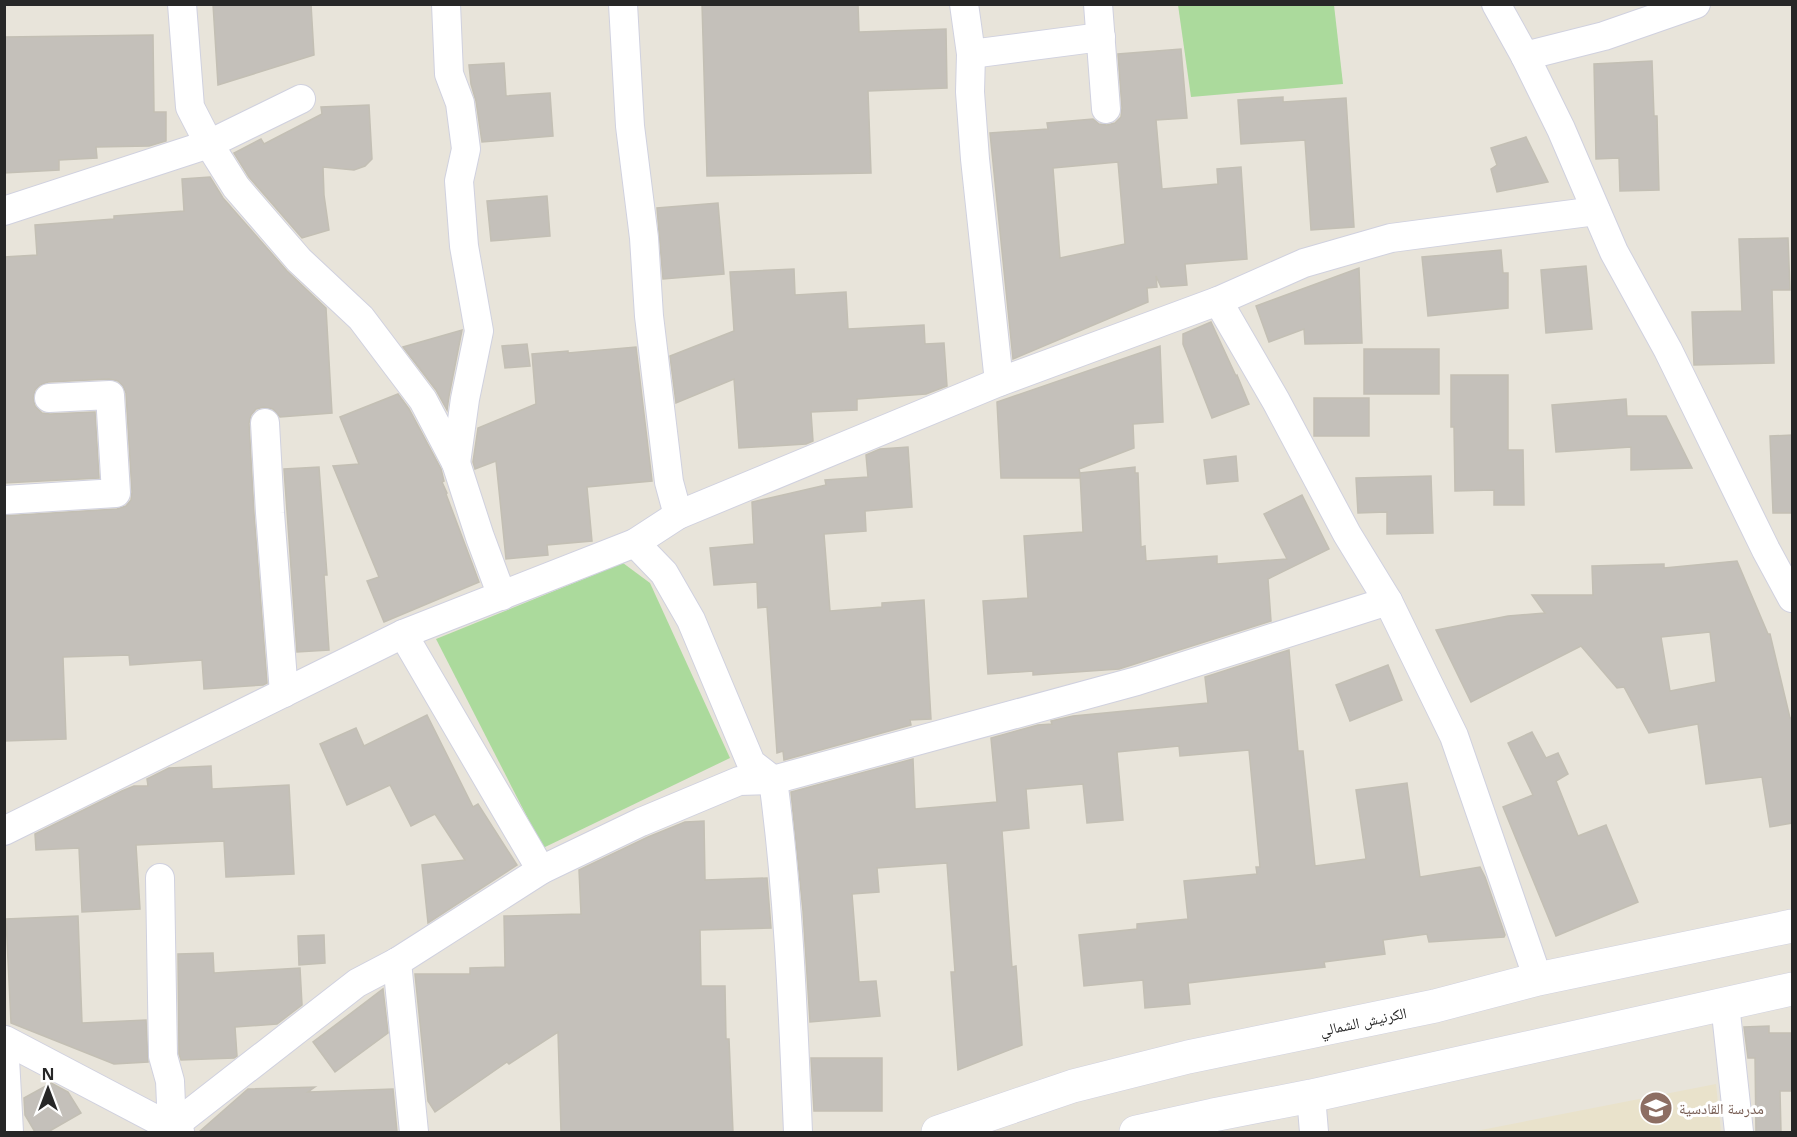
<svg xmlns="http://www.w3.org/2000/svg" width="1797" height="1137" viewBox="0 0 1797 1137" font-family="'Noto Sans','Noto Naskh Arabic',sans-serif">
	<rect width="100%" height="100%" fill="#e8e4da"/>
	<path fill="#e9e2cb" d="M1716,1084l5,48h-250z"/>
	<g fill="#abda9c">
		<path d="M1178,5h156l9,79 -152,13z"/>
		<path d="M623,563l27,20 80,175 -187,90 -107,-209z"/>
	</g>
	<g fill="#c4c0ba" stroke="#c3bfb4" stroke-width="1.5" fill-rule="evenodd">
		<path d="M213,4h98l3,51 -96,30z"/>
		<path d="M702,4h156l1,28 87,-3 1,59 -79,3 3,82 -164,3z"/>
		<path d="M153,35l1,77h12v29l-17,5 -53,1 1,11 -38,2v10l-55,3v-136z"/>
		<path d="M1181,49l6,69 -31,2 6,69 56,-5 -1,-15 24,-2 6,92 -62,5 2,21 -26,2 -5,-11 1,11 -10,1 1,14 -135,57 -23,-226 58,-4 -1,-6 46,-4 6,5 8,1 8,-2 6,-6 1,-9 -4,-54zM1118,162l7,82 -65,14 -7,-90z"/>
		<path d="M1652,61l2,55h3l2,74 -39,1 -1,-33 -23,1 -2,-95z"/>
		<path d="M504,63l2,33 44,-3 3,43 -71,6 -6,-41 -5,-17 -2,-19z"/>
		<path d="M1283,97v5l63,-4 8,129 -43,3 -6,-90 -64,4 -3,-44z"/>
		<path d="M369,105l3,54 -7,7 -11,4 -31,-3 1,28 5,35 -27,8 -53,-61 -15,-24 27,-14 3,5 58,-30 -1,-7z"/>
		<path d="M1526,137l22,45 -51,10 -6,-23 6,-4 -6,-17z"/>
		<path d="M210,177l13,21 64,73 39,37 6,105 -52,4 -7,-8 -9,-2 -8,2 -5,6 -2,8 5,91 13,169 -4,2 -59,4 -2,-29 -72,5 -1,-10 -66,2 3,82 -62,2v-225l113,-7 9,-3 5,-6 1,-8 -6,-99 -3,-7 -5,-5 -9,-2 -61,3 -8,3 -5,5 -2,8 2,8 7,7 8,1 45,-2 4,66 -95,5v-226l33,-2 -2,-30 79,-6v-3l70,-5 -2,-32z"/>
		<path d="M547,196l3,40 -59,5 -4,-40z"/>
		<path d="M718,203l6,71 -61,5 -6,-71z"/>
		<path d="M1788,238l2,52h-18l2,73 -80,2 -2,-53 50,-1 -3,-72z"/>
		<path d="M1501,250l2,23h5v35l-80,8 -6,-59z"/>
		<path d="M1586,266l6,63 -46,4 -5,-63z"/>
		<path d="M1359,268l3,75 -57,1 -1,-15 -35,13 -13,-36z"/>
		<path d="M794,269l1,26 51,-3 2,37 76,-4 1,19 19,-1 3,43 -21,8 -69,5v11l-46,2 2,29 -7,3 -67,4 -5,-69 -58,24 -6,-47 64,-25 -4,-59z"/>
		<path d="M1211,322l25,54 1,-1 12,29 -37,14 -29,-74v-10z"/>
		<path d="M462,330l-13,66 -2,14 -11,-20 -33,-43z"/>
		<path d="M527,344l3,22 -25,2 -3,-22z"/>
		<path d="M1160,346l3,76 -30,2 1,24 -55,21 2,9h-80l-4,-76z"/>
		<path d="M636,347l16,134 -65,6 5,54 -45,4 1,10 -42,4 -10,-98 -21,8 -2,-7 5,-34 58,-24 -4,-50 36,-3v2z"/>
		<rect x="1364" y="349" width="75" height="45"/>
		<path d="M1451,375h57v75h15l1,55h-30v-15l-39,1 -1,-64h-3z"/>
		<path d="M398,394l11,15 32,60 3,12 -2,1 5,11 -1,1 33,88 -95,40 -17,-41 12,-4 -46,-111 26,-2 -19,-47z"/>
		<rect x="1314" y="398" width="55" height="38"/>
		<path d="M1626,399l1,17h39l26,52 -61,2v-23l-75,5 -4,-47z"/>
		<path d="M1792,435v78h-19l-3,-77z"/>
		<path d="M908,447l4,60 -47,4 1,20 -42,3 6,77 52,-4v-4l42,-3 7,119 -21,1 1,5 -127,35 -1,-9 -6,2 -10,-146 -9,1 -1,-26 -43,3 -4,-37 44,-4 -2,-42 74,-17 -1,-5 43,-3 -2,-22 14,-6z"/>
		<path d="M1236,456l2,25 -31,3 -3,-24z"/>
		<path d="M319,467l8,108h-3l5,75 -32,2 -13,-183z"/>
		<path d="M1135,467v6h3l3,74 4,-1 1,15 71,-5v8l70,-5 -23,-45 38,-19 27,54 -61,30 3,42 -152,48 -86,6v-4l-45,3 -5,-73 45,-3 -4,-62 59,-4 -3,-59z"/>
		<path d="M1431,476l2,57 -46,1v-22l-29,1 -2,-35z"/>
		<path d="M1737,561l31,73h2l20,84h2v105l-22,4 -8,-50 -56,7 -8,-60 -49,9 -25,-46 -7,1 -36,-42 -110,56 -35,-72 72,-14 37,-3 -13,-18h61l-1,-29 72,-2v4zM1710,632l6,50 -46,9 -9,-54z"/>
		<path d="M1289,650l9,101h5l12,115 51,-7 -10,-69 51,-7 13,94 60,-10 5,10 20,58 -1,2 -75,5 -2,-8 -44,6 2,14 -61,8 1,5 -137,16 2,21 -45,4 -2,-28 -59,6 -5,-51 58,-6v-5l51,-5 -4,-38 73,-7 -1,-7h4l-11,-117 -69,6 -1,-10 -62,6 6,68 -36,3 -4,-39 -57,5 3,39 -27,3 10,136 4,-1 6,79 -64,25 -7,-98h4l-8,-109 -70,5 2,24 -27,2 7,88 17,-1 4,35 -70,6 -7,-111 -12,-119 122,-33 2,50 82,-7 -6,-64 47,-13 14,-1 -1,-3 22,-5 135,-13 -3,-26z"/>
		<path d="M1388,665l14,35 -52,21 -14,-36z"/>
		<path d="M427,715l46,92 5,-3 39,61 -89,58 -6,-58 43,-5 -30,-46 -24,12 -21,-41 -43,20 -27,-61 36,-16 8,18z"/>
		<path d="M1532,732l14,26 12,-5 10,21 -12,7 22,55 28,-11 32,77 -82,34 -53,-129 30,-12 -25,-52z"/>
		<path d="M211,766l1,23 77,-4 5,89 -68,3 -2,-36 -88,4 4,64 -58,3 -3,-64 -43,2 -1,-16 87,-43 12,-5h14l-1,-7 22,-11z"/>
		<path d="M704,821l1,59 62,-2 4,50 -71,2 1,56h24l1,53h3l4,93h-172l-3,-100 -49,32 -2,-2 -72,50 -7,-11 -13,-127h55v-6l35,-1 -1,-51 77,-2 -2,-44 69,-33 37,-15z"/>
		<path d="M78,916l4,107 64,-3 2,42 -34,2 -103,-41 -5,-104z"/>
		<path d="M324,935l1,28 -26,2 -1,-29z"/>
		<path d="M213,953l1,20 86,-5 2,37 -25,19 -42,3 2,29 -3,2 -53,2 -2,-6 -1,-100z"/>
		<path d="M383,989l5,44 -53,39 -22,-30z"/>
		<path d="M1769,1026v7h23v58h-12l1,41h-25l-1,-74h-7l-4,-31z"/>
		<path d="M811,1058h71v53h-68z"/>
		<path d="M51,1083l17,9 13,21 -33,19h-13l-10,-17 -1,-17z"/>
		<path d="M315,1087l-7,5 85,-3 4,43h-198l49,-43z"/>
	</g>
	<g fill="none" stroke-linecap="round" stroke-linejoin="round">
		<defs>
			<g id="minor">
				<path d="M182,4l8,103 19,37 27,43 63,73 62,58 62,82 33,63 24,74 22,59"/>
				<path d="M446,4l3,70 11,29 6,46 -7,32 5,65 15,85 -14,68 -9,64"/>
				<path d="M623,4l7,122 14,112 5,78 20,166 9,33"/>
				<path d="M964,4l7,50 -1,38 5,67 24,223"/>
				<path d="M1098,4l8,105"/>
				<path d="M1496,4l29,52 36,73 53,123 54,98 98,200 26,48"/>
				<path d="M971,54l130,-17"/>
				<path d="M1525,56l79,-20 92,-32"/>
				<path d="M4,211l205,-67 92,-45"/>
				<path d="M1218,301l86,-38 87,-25 205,-27"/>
				<path d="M265,423l5,90 14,180"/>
				<path d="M4,500l112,-7 -6,-98 -61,3"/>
				<path d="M635,543l29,30 27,47 60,143 22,17c16,117 20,235 25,352"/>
				<path d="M403,634l138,236"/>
				<path d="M4,831l399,-197 232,-91 43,-28 321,-133 219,-81 58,100 71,133 41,67 66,135 84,243"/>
				<path d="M160,878l3,178 7,25 2,46"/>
				<path d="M397,962l17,170"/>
				<path d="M1725,1004l14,128"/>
				<path d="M4,1040l5,92"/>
				<path d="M5,1040l175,92"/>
				<path d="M1311,1096l3,36"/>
				<path d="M172,1127l185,-144 40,-21 144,-92 100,-48 98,-41 34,-1 364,-99 251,-80"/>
			</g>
			<g id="secondary">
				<path d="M938,1132l135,-46 115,-29 247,-51 103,-27 254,-53"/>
				<path d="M1136,1132l77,-17 98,-19 481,-107"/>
			</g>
		</defs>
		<use href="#minor" stroke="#d0d1df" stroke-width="30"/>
		<use href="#secondary" stroke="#d0d1df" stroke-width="34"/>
		<use href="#minor" stroke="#fff" stroke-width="28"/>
		<use href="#secondary" stroke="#fff" stroke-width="33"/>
	</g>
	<defs>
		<symbol id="school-disc" viewBox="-11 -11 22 22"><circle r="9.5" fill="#8d6e63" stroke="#fff"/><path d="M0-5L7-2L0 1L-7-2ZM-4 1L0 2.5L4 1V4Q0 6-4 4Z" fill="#fff"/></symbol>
	</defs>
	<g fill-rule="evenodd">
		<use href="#school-disc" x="1637" y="1089" width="38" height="38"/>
	</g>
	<g text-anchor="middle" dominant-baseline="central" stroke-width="6" stroke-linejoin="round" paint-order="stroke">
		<g font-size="15" fill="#272727" stroke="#fff">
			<text transform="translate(1363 1021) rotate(-12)">الكرنيش الشمالي</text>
		</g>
		<g font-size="15" fill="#785e54" stroke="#fff" text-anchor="start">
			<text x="1679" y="1108">مدرسة القادسية</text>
		</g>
	</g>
	<rect width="1797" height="1137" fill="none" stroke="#272727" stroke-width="12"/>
	<g transform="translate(48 1089)" stroke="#ffffff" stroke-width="4.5" paint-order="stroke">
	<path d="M0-4.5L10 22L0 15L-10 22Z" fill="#272727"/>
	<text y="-9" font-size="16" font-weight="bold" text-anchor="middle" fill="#272727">N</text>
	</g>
</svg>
